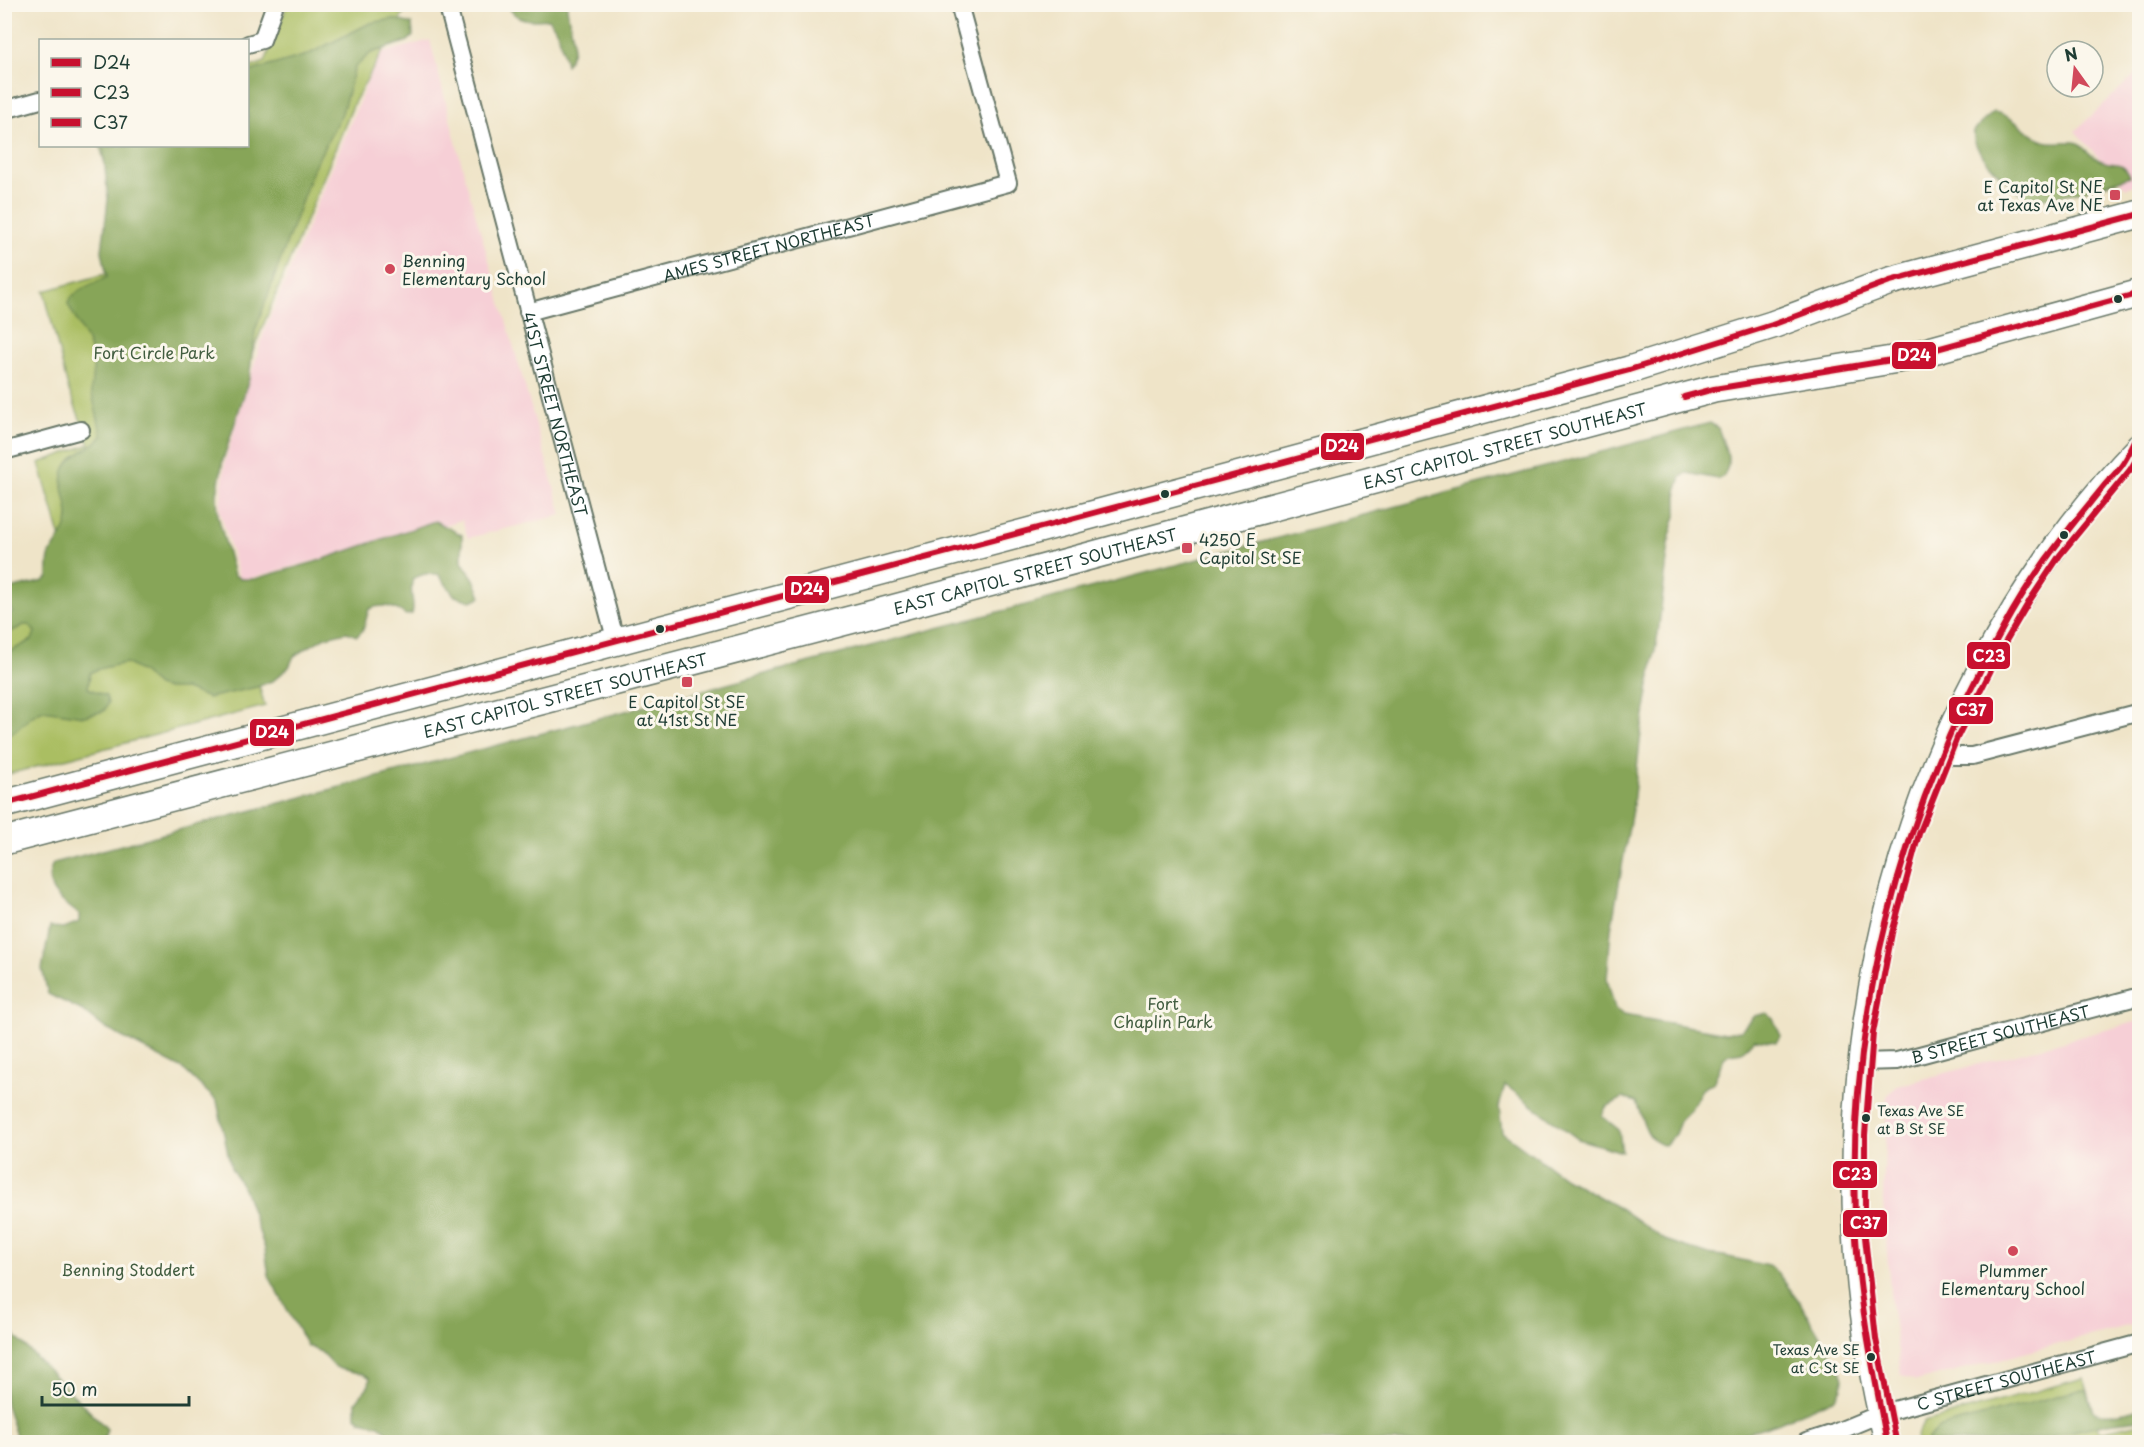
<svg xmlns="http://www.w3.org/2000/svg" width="2144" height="1447" viewBox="0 0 2144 1447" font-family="'Playpen Sans',sans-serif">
	<rect width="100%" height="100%" fill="#fbf7ec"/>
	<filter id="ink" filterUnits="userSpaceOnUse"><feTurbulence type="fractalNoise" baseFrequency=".0167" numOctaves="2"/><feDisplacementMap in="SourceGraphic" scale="12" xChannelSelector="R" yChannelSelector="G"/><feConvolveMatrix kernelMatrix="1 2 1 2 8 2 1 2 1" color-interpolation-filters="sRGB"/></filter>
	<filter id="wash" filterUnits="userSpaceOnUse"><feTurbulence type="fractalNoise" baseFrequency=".008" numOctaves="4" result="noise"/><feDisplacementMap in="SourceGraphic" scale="24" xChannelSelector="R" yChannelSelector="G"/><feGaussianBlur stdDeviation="1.35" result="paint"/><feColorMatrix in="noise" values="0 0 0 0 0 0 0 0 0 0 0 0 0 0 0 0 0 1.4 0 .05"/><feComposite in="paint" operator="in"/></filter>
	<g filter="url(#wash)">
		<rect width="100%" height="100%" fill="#efe4c8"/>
		<g fill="#f6cfd6">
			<path d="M430,40l36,141 96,334 -94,23 -6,-18 -222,61 -20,-70 5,-50 40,-132 114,-275z"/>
			<path d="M2139,71v113l-13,4 -51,-57z"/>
			<path d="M2139,1021v302l-223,58 -15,-6 -10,-72 -8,-103 4,-104 10,-10z"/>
		</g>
		<g fill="#aabe62" stroke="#647e4b" stroke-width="1.5">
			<path d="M287,5h121l-54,98 -153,375 29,109 35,119 -260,69v-155l74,-19 -40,-138 51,-19 -22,-56 -24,-97 65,-18 18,-29 -27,-98h148v-78l17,-6z"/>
			<path d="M2084,1378l16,54 39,-9v19h-222l-1,-5 8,-15z"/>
		</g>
		<g fill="#87a558" stroke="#537146" stroke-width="1.5">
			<path d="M508,5h59c0,23 15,36 -1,60 -4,-16 -6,-35 -18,-46 -17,2 -33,3 -40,-14z"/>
			<path d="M393,19l19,5 1,12 -5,5 -37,12 -16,14 -13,46 -28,54 -59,164 -6,48 -26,81 -6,34 1,22 16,59 8,4h12l61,-17 120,-41 27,14v27l12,17 7,18 -10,4 -16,-5 -17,-22h-13l-12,4c-5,17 3,24 -1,36l-6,1c-12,-9 -24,-12 -37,-6l-6,21 -6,6 -10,-4 -22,5 -31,19 -5,11 -15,13 -17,7 -49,11 -22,-9h-18l-11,-3 -15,-14 -16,-9c-12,3 -26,4 -36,10l-2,15 18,8 2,7 -4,8 -20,5 -41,-6 -11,6 -19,17 -8,1v-80l27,-14 3,-8 -6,-7h-5l-19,10v-19l7,-3 -6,-17 4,-7 34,-8 4,-4c0,-7 -1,-16 2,-23 6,-12 18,-23 18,-38 0,-17 -11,-33 -2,-50 8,-14 26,-17 36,-30l-11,-46 3,-30 -7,-19 -19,-37 1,-4 11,-10 27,-13 -5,-26 6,-52 -5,-53h145v-74l59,-17 63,-32z"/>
			<path d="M1994,112c20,3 32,22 50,29 12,4 24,-2 34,2 7,6 15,15 24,18 13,6 21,-2 28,15 -25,9 -79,26 -104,22 -14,-13 -56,-45 -52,-66 2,-7 15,-15 20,-20z"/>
			<path d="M1710,423l8,5 10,28v10l-4,10 -6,3 -31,-6 -6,4 -4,12v24l-7,23 -12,98 -17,99 -8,71 -22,125 -4,50 8,30 9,6 102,18 15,-3 13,-14 13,-3 6,6 8,17 -5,6 -22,-3 -12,13 -13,2 -5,4 -11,25 -11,6 -11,20 -10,10 -6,15 -10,11c-18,0 -23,-29 -29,-43l-13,-4 -17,9 -4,9 17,14 3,22 -44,-13 -73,-54 -6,22 3,25 63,46 56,31 44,31 41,14 18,2 44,10 9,6 22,29 41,69 3,9 -1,9 -6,10 -59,25 -60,19h-1318l-20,-17 -18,-4 -5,-5v-14l13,-17 1,-7 -6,-4 -24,-5 -6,-3 -13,-14 -14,-6 -38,-70 -4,-27 -20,-58 -14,-23 -14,-67 -34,-32 -78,-41 -22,-17 -35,-17 -6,-25 8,-42 14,1 15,-6v-8c-8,-6 -17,-12 -23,-19 -7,-7 -9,-25 -2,-32z"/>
			<path d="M4,1325l103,104 -4,13h-85l-13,-40z"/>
			<path d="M2079,1390h8c2,6 3,14 6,19 6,11 37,2 46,-1v11l-31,4 -56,13 -40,6h-85l1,-4 12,-11z"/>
		</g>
	</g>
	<g filter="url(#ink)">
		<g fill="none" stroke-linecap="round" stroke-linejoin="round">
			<defs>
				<g id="street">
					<path id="s1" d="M449,11l167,631"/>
					<path d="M248,44l14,-4 13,-36"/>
					<path d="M4,110l36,-10"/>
					<path id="s2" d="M528,312l480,-129 -49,-179"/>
					<path d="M4,451l77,-21"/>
					<path d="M1940,752l13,4h19l168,-44"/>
					<path id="s3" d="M1860,1062l37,-1 243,-65"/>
					<path id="s4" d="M1806,1442l28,-9 46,-19 260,-71"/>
				</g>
				<path id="secondary" d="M1887,1442c-65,-260 -32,-536 93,-773 42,-79 97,-159 160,-223"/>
				<g id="primary">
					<path d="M4,804l1095,-291 530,-143 143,-45 118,-44 250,-67"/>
					<path id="s5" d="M4,841l869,-227 841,-225 190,-31 236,-65"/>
				</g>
			</defs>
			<use href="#street" stroke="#687768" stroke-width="20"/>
			<use href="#secondary" stroke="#687768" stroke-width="27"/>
			<use href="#primary" stroke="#687768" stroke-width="30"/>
			<use href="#street" stroke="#fff" stroke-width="16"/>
			<use href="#secondary" stroke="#fff" stroke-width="24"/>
			<use href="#primary" stroke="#fff" stroke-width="27"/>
			<defs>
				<g id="bus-1">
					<path d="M1684,397l30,-8 190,-31 236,-65"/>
					<path d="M4,804l1625,-434 143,-45 118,-44 250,-67"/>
				</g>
				<path id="bus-2" d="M1887,1442c-13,-68 -27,-135 -31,-204 -12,-212 43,-425 147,-610 18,-33 39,-65 63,-95 12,-16 25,-31 37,-46 7,-9 16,-16 21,-25 6,-9 10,-20 16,-29"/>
				<path id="bus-3" d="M1896,1440l-20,-101 -11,-102v-102l8,-102 19,-100 27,-99 38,-96 46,-92 27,-46 30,-45 70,-85 10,-17"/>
			</defs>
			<use href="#bus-1" stroke="#fbf7ec" stroke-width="10"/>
			<use href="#bus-2" stroke="#fbf7ec" stroke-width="10"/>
			<use href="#bus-3" stroke="#fbf7ec" stroke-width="10"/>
			<use href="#bus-1" stroke="#c8102e" stroke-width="6"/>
			<use href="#bus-2" stroke="#c8102e" stroke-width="6"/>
			<use href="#bus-3" stroke="#c8102e" stroke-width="6"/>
		</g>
	</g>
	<g fill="#d1495b" stroke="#fbf7ec" stroke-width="2">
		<rect x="2109" y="189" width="12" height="12" rx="3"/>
		<circle cx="390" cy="269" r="6"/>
		<rect x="1181" y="542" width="12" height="12" rx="3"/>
		<rect x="681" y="676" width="12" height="12" rx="3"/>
		<circle cx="2013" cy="1251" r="6"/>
	</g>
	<g fill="#1f3d34" stroke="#fbf7ec" stroke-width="2">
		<circle cx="2118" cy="299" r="5"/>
		<circle cx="1165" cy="494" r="5"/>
		<circle cx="2064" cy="535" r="5"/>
		<circle cx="660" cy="629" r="5"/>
		<circle cx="1866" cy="1118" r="5"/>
		<circle cx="1871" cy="1357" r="5"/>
	</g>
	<g text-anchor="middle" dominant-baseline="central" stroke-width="6" stroke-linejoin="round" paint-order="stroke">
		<g font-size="14" fill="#1f3d34" stroke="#fbf7ec" text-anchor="start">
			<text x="1877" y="1110">Texas Ave SE<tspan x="1877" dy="18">at B St SE</tspan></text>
			<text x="1860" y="1349" text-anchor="end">Texas Ave SE<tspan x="1860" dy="18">at C St SE</tspan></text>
		</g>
		<g font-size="16" fill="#1f3d34" stroke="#fbf7ec" text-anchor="start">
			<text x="2103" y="186" text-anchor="end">E Capitol St NE<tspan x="2103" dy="18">at Texas Ave NE</tspan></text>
			<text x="402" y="260">Benning<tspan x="402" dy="18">Elementary School</tspan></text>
			<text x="1199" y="539">4250 E<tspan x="1199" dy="18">Capitol St SE</tspan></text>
			<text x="687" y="701" text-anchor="middle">E Capitol St SE<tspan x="687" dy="18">at 41st St NE</tspan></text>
			<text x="2013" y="1270" text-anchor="middle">Plummer<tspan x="2013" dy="18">Elementary School</tspan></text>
		</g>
		<g font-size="16" fill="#1f3d34" stroke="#fbf7ec">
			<text stroke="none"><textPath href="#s2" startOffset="249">AMES STREET NORTHEAST</textPath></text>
			<text stroke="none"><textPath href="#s1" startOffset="417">41ST STREET NORTHEAST</textPath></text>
			<text stroke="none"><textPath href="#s5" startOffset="1552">EAST CAPITOL STREET SOUTHEAST</textPath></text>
			<text stroke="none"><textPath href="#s5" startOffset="1066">EAST CAPITOL STREET SOUTHEAST</textPath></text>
			<text stroke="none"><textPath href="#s5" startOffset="580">EAST CAPITOL STREET SOUTHEAST</textPath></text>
			<text stroke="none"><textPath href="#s3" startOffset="144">B STREET SOUTHEAST</textPath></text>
			<text stroke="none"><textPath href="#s4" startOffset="210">C STREET SOUTHEAST</textPath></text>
		</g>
		<g font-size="16" fill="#425d40" stroke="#fbf7ec">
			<text x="154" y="352">Fort Circle Park</text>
			<text x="1163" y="1003">Fort<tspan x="1163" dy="18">Chaplin Park</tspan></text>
			<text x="128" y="1269">Benning Stoddert</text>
		</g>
	</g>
	<g stroke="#fbf7ec" stroke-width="2">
		<rect x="1891" y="341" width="46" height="29" rx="6" fill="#c8102e"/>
		<rect x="1320" y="432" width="45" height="29" rx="6" fill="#c8102e"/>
		<rect x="784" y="575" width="46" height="29" rx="6" fill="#c8102e"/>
		<rect x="1966" y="641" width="45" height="29" rx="6" fill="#c8102e"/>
		<rect x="1948" y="696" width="46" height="29" rx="6" fill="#c8102e"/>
		<rect x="249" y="718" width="46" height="29" rx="6" fill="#c8102e"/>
		<rect x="1832" y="1160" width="46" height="29" rx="6" fill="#c8102e"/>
		<rect x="1842" y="1209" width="46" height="29" rx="6" fill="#c8102e"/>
	</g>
	<g font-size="16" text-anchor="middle" font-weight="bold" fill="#fff">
		<text x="1914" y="361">D24</text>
		<text x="1342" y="452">D24</text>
		<text x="807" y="595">D24</text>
		<text x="1989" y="662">C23</text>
		<text x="1971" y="716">C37</text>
		<text x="272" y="738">D24</text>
		<text x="1855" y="1180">C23</text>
		<text x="1865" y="1229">C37</text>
	</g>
	<rect width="2144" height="1447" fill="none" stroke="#fbf7ec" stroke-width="24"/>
	<rect x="39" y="39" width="210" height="108" fill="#fbf7ec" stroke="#a3ada2" stroke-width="1.5"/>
	<rect x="51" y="58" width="30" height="9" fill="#c8102e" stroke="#a3ada2" stroke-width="1.5"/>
	<text x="93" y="69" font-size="18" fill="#1f3d34">D24</text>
	<rect x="51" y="88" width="30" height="9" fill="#c8102e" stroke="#a3ada2" stroke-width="1.5"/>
	<text x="93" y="99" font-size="18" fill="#1f3d34">C23</text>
	<rect x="51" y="118" width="30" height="9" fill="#c8102e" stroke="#a3ada2" stroke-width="1.5"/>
	<text x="93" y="129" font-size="18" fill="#1f3d34">C37</text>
	<g transform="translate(2075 69) rotate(345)"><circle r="28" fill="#fbf7ec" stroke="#a3ada2" stroke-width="1.5"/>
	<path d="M0-4.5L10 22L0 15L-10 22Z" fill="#d1495b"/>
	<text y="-9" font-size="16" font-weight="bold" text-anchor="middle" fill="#1f3d34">N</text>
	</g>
	<path d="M42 1396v9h147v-9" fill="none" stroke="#1f3d34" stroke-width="3"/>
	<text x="51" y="1396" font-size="18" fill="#1f3d34" stroke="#fbf7ec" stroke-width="4.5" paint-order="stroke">50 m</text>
</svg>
